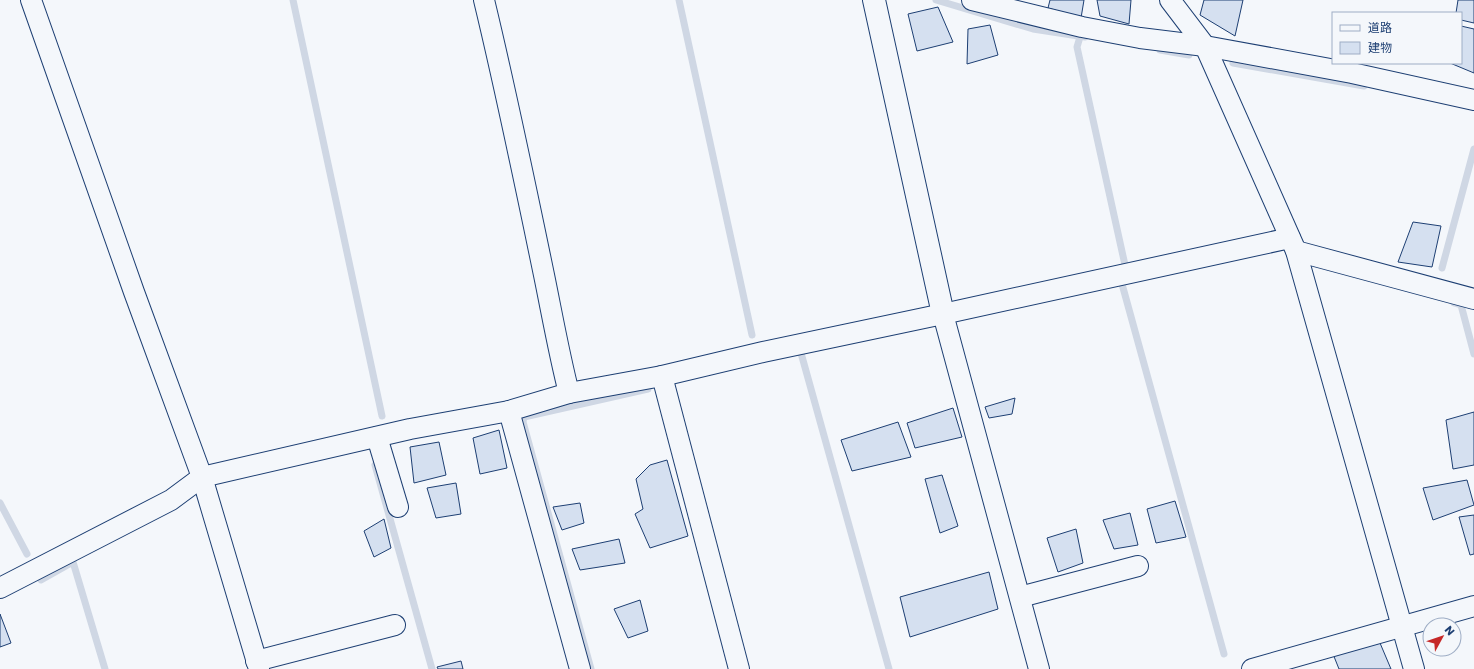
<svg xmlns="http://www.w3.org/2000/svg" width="1474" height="669" viewBox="0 0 1474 669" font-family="Poppins,'Noto Sans JP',sans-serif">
	<rect width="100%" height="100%" fill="#f4f7fb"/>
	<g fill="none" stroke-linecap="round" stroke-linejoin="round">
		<g stroke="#cfd7e4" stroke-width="7">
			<path d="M293,0l89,416"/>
			<path d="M679,0l73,335"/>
			<path d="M936,0l97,29 52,8"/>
			<path d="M1080,37l-3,10 48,218"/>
			<path d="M1160,50l29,5"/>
			<path d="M1233,63l131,23"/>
			<path d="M1442,268l32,-119"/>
			<path d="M1122,284l102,370"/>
			<path d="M1454,303l7,2 13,49"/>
			<path d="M801,353l88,316"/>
			<path d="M375,465l57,204"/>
			<path d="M0,503l27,51"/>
			<path d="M38,576l3,4 32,-18 32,107"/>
			<path d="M591,669l-68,-247 1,-5 124,-28"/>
		</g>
	</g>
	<g fill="#d5e0f0" stroke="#1d3f73">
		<path d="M1050,0h34l-3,18 -33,-10z"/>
		<path d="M1097,0h34l-2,24 -29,-8z"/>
		<path d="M1204,0h39l-8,36 -35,-21z"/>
		<path d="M1458,0h16v23l-13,-3v-7h-5z"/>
		<path d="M938,7l15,35 -36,9 -9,-37z"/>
		<path d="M990,25l8,30 -31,9 1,-35z"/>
		<path d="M1461,26l13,3v44l-24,-10h11z"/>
		<path d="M1413,222l28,4 -9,41 -34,-5z"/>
		<path d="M1015,398l-3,16 -23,4 -4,-11z"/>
		<path d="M953,408l9,29 -47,11 -8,-25z"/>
		<path d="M1474,412v53l-21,4 -7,-49z"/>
		<path d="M898,422l13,35 -59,14 -11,-31z"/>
		<path d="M499,430l8,38 -27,6 -7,-36z"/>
		<path d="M439,442l7,33 -32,8 -4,-36z"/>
		<path d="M667,460l21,76 -38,12 -15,-34 8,-5 -7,-30 14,-14z"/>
		<path d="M942,475l16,51 -18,7 -15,-54z"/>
		<path d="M1467,480l7,25 -41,15 -10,-32z"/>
		<path d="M456,483l5,31 -25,4 -9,-30z"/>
		<path d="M1175,501l11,36 -30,6 -9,-34z"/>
		<path d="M580,503l4,20 -22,7 -9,-23z"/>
		<path d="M1130,513l8,32 -24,4 -11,-29z"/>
		<path d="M1474,515v39l-4,1 -11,-38z"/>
		<path d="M384,519l7,29 -17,9 -10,-26z"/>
		<path d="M1076,529l7,34 -25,9 -11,-34z"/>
		<path d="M619,539l6,24 -45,7 -8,-21z"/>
		<path d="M989,572l9,37 -88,28 -10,-40z"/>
		<path d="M640,600l8,31 -20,7 -14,-29z"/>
		<path d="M0,614l11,29 -11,4z"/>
		<path d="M1380,643l11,26h-52l-6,-15z"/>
		<path d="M461,661l2,8h-25l-1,-2z"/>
	</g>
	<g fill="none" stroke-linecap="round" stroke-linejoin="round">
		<defs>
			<g id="minor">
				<path d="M31,0l103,292 68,185 57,192"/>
				<path d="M484,0c22,91 41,183 60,275 8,39 15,79 25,118"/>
				<path d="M972,0l110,27 58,11 65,8 147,27 122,27"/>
				<path d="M1170,0l35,46 91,205 118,418"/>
				<path d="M1296,251l178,48"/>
				<path d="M943,314l96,355"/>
				<path d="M662,376l77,293"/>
				<path d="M509,411l71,258"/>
				<path d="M377,437l21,70"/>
				<path d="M0,588l171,-88 31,-23 208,-48 99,-18 60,-18 93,-17 101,-24 180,-38 347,-76"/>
				<path d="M1020,597l118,-31"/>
				<path d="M256,661l139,-36"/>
				<path d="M1252,669l222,-63"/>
			</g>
			<path id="tertiary" d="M874,0l69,314"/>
		</defs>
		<use href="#minor" stroke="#1d3f73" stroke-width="22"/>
		<use href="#tertiary" stroke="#1d3f73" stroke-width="24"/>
		<use href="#minor" stroke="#f4f7fb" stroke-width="20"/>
		<use href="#tertiary" stroke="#f4f7fb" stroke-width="22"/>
	</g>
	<rect x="1332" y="12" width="130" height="52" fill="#f4f7fb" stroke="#9eadc5"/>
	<rect x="1340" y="25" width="20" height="6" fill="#f4f7fb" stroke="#9eadc5"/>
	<text x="1368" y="32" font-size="12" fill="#1d3f73">道路</text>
	<rect x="1340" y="42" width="20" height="12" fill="#d5e0f0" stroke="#9eadc5"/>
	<text x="1368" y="52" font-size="12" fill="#1d3f73">建物</text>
	<g transform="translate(1442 637) rotate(50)"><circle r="19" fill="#f4f7fb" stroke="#9eadc5"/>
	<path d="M0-3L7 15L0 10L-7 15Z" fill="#c62828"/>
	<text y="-6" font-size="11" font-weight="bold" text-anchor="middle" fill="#1d3f73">N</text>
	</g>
</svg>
